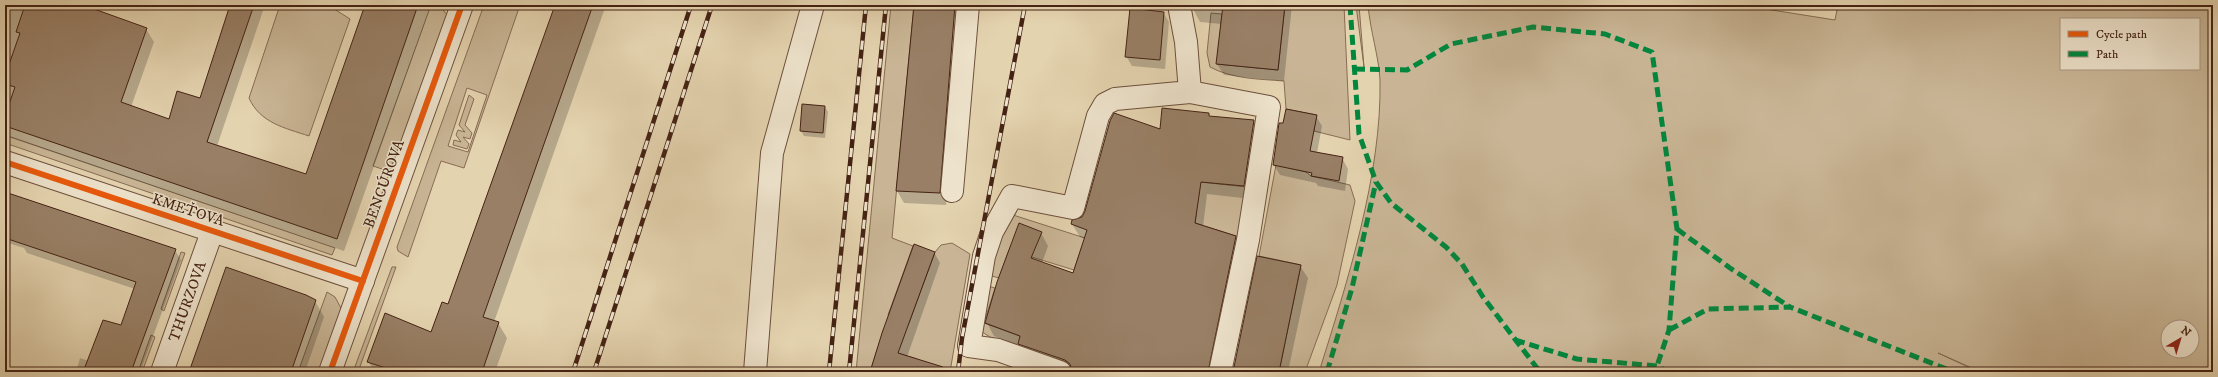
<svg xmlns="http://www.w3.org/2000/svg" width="2218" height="377" viewBox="0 0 2218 377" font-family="'IM FELL DW Pica',serif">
	<rect width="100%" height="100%" fill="#e4d3af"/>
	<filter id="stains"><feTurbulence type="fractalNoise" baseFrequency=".005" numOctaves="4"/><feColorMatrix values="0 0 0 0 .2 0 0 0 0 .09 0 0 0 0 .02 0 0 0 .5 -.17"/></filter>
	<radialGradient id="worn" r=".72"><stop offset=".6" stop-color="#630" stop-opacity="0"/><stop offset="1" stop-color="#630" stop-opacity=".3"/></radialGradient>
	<g fill="#c9b595" stroke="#876c54" fill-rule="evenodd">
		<path d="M280,5h48l22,14 -41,117c-24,-8 -49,-13 -60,-38z"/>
		<path d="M431,5h8l9,11 -54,151 -9,3 -12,-4z"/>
		<path d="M484,5h36l-56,163 -23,-7 -33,96 -10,-6 -1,-4zM467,88l20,7 -19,57 -20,-6z"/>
		<path d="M891,5h23l-22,233 21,8 -25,69 21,8 26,-71 6,-7 11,-2 18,11 -20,118h-37l4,-13 -39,-12 -8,25h-14z"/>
		<path d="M1285,5h59l6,135 -36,-9 2,-16 -30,-6 -2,-28c-25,-2 -52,-2 -74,-14l-3,-14 4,-40 11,1 -5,50 61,6z"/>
		<path d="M1356,5h3l5,62z"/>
		<path d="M1368,5h372l95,15 3,-15h375v367h-232l-43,-19 41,19h-660c28,-89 63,-198 61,-292 -1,-23 -10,-50 -12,-75zM2061,19h138v50h-138zM2168,327h24v24h-24z"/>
		<path d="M469,95l5,4 -9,26 7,8 -2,6 -7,-2 6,7 -2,5 -14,-4 1,-5 7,2 -5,-7 2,-5 7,2 -6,-7z"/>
		<path d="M5,135l330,113 -3,7 -327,-112z"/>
		<path d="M1276,165l30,7 5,4 39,9 5,16 -18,84 -32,87h-26l22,-107 -42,-9z"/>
		<path d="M1200,182l47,5 -8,50 -44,-14z"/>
		<path d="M1013,215l72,23 -11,32 -65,-20 -10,28 -7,-2 -4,10 7,2 -11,35 36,13 54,28 -76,-22 -16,-10 11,-87z"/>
		<path d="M181,252l4,1 -21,58 -3,-2z"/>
		<path d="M392,267h4l-38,105h-5z"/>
		<path d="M327,292l8,5 7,13 -20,62h-24z"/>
		<path d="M151,335l4,2 -13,35h-4z"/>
	</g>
	<g fill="#0003">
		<path d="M5,5h82l-1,2 60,22 8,13 -23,65 39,14 30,-22 31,-94h34l-48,141 90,29 60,-170h64l-87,246 -333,-113 -6,-10v-9l6,-17 -6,-3z"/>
		<path d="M555,5h51l-112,317 4,1 9,15 -12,34h-121l-5,-10 63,-29 16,-27z"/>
		<path d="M915,5h51l-4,11 -16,189 -42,-2 -7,-12z"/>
		<path d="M1191,5h101l-8,76 -60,-6 -7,-11 5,-40 -22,-2z"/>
		<path d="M1163,12l6,10 -4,47 -33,-3 -6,-10z"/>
		<path d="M803,105l22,2 3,5 -3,26 -21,-2 -3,-5z"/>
		<path d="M1208,114l2,3 44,4 7,13 -10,65 -44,-5 -4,33 32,10 8,13 -26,122h-147l-44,-16 -7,-11 -25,-9 -7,-13 54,-90 7,13 -6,17 31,11 12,-35 -5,-2 -8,-13 10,-6 79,-88z"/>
		<path d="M1316,116l6,10 -5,27 25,5 6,11 -3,22 -27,-5 -2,-3 -36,-8 -6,-10 10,-41z"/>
		<path d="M5,192l170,58 6,10 -41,112h-64l4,-14 9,3 32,-35 14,-37 -108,-36 -3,-5 -19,-6z"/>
		<path d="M934,252l6,11 -33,94 15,15h-51z"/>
		<path d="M1300,266l8,12 -20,94h-54z"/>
		<path d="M315,301l9,16 -19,55h-115z"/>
		<path d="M1011,369l9,3h-10z"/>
	</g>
	<g fill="#987f65" stroke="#452314">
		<path d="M25,5h58l64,23 -26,74 48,17 8,-28 23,7 30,-93h24l-47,137 99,32 59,-169h53l-81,234 -332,-113v-10l10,-29 -10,-3v-8l15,-43 -4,-1z"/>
		<path d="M555,5h38l-110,312 16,5 -17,50h-84l-31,-10 18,-49 46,19 11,-30 6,2z"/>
		<path d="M914,5h41l-15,188 -44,-2z"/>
		<path d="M1223,5h62l-7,65 -62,-6z"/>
		<path d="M1130,8l34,4 -4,48 -35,-3z"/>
		<path d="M802,104l23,2 -2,27 -23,-2z"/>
		<path d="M1162,108l47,5v3l45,4 -10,66 -43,-4 -6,41 41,13 -28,136h-136l-2,-8 -5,-4 -47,-16 2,-8 -35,-13 12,-41 22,-59 23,9 -11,26 42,15 14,-43 -16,-6 1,-4 10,-3 3,-6 25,-90 4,-8 46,16z"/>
		<path d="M1286,109l31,6 -7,36 33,6 -4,24 -28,-5 1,-3 -39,-8 6,-42h4z"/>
		<path d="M5,192l171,57 -45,123h-48l20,-52 18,5 15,-43 -131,-44z"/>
		<path d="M914,244l21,8 -37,101 45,14 -1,5h-72l12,-39z"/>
		<path d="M1257,256l44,9 -22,107h-46z"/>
		<path d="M226,267l80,28 10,5 -25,72h-102z"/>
	</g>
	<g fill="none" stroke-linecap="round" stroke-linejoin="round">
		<defs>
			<g id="minor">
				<path d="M1190,92l79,15 -21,133 -28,132"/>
				<path d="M5,162l358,119"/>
				<path d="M952,191l16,-186"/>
				<path id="s1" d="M162,372l50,-140"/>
				<path d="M330,372l132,-367"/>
				<path d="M755,372l17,-219 41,-148"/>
				<path d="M1060,372l-62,-22 -29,-4 15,-90 8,-24 20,-36 61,12 25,-92 7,-12 10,-5 75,-7 -4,-50 -7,-37"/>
			</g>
		</defs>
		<use href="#minor" stroke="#6d4f3b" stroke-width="24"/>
		<use href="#minor" stroke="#ede2cb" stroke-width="22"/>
		<defs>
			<g id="rail">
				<path d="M573,372l118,-367"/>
				<path d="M594,372l118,-367"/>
				<path d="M829,372l37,-367"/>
				<path d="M849,372l37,-367"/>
				<path d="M958,372l4,-34 63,-333"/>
			</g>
		</defs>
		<use href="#rail" stroke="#452314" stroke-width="4.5"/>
		<use href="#rail" stroke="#ede2cb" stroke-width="3" stroke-dasharray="9" stroke-linecap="butt"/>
		<g stroke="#00873e" stroke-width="5" stroke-dasharray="10 5" stroke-linecap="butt">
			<path d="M1350,5l9,129 17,48 15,21 55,44 16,17 21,33 57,75"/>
			<path d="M1355,69l52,1 44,-26 82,-17 72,7 47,18 25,177 -8,101 -12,36"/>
			<path d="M1677,229l53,39 60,39"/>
			<path d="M1669,330l39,-21 82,-2 164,65"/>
			<path d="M1515,340l62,19 80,7 12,6"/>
			<path d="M1327,372l25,-84 24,-106"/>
		</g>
		<defs>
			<g id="cycleway">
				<path d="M5,162l358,119"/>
				<path d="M330,372l132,-367"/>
			</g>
		</defs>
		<use href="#cycleway" stroke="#ede2cb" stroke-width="8"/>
		<use href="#cycleway" stroke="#e8590c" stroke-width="6"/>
	</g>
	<g text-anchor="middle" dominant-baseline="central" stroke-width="3" stroke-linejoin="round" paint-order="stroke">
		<g font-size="15" fill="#452314" stroke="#ede2cb">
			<text transform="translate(384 184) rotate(-70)">BENCÚROVA</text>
			<text transform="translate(188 210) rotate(18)">KMEŤOVA</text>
			<text stroke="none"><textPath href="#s1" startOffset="75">THURZOVA</textPath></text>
		</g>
	</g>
	<rect width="2218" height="377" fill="none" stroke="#e4d3af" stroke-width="20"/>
	<rect x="6" y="6" width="2206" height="365" fill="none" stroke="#452314" stroke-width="2"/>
	<rect x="10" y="10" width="2198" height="357" fill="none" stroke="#452314"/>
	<rect x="2060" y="18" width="140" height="52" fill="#ede2cb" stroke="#aa9682"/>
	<rect x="2068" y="31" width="20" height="6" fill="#e8590c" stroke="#aa9682"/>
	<text x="2096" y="38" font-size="12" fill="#452314">Cycle path</text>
	<rect x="2068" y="51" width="20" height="6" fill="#00873e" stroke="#aa9682"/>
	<text x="2096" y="58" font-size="12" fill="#452314">Path</text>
	<g transform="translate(2180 339) rotate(38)"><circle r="19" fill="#ede2cb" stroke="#aa9682"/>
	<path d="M0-3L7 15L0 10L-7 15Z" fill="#8f2418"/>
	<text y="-6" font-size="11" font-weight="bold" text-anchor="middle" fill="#452314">N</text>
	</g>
	<rect width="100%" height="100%" filter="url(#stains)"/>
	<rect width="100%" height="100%" fill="url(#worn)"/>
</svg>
